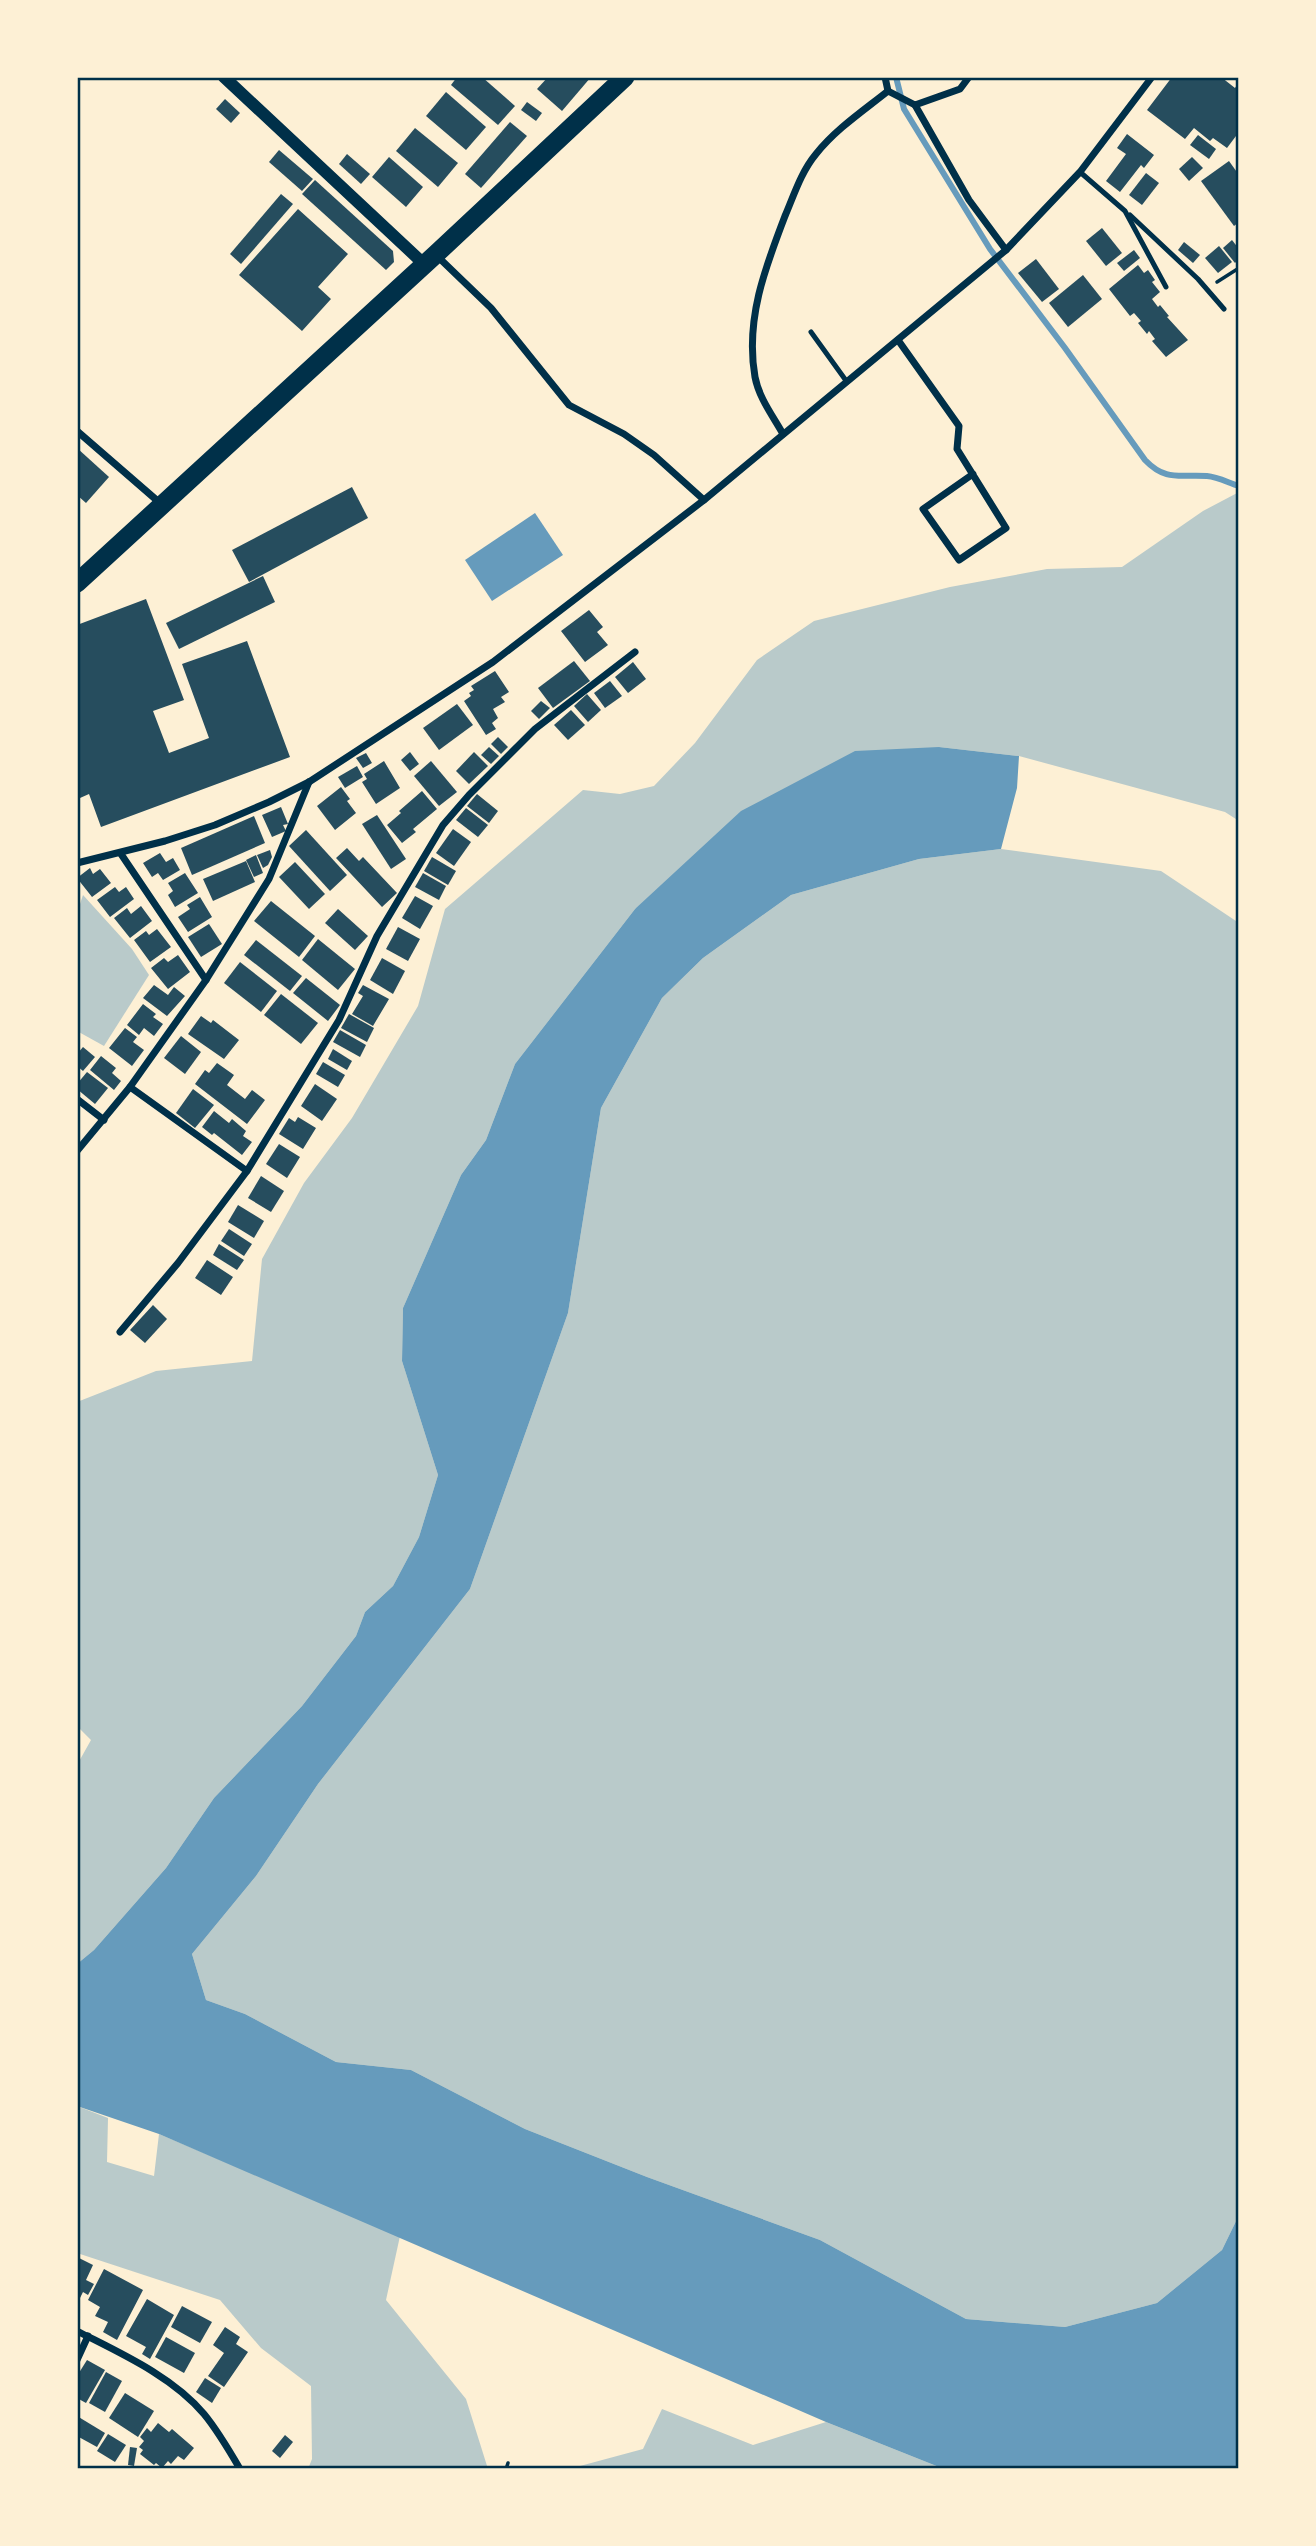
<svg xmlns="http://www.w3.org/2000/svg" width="1316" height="2546" viewBox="0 0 1316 2546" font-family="Raleway,sans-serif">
	<rect width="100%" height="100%" fill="#fdf0d5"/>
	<g fill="#b9caca">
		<path d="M1239,492v329l-14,-9 -206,-56 -80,-9 -304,162 -120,155 -29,76 -25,35 -58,133 -1,53 36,114 -19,62 -26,49 -28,26 -9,24 -54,70 -88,92 -48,70 -72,82 -17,14v-199l14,-25 -14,-14v-324l79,-31 96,-10 10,-102 42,-76 48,-65 66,-112 27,-97 138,-119 37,4 34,-8 41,-43 62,-83 57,-39 136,-34 97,-18 75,-2 81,-56z"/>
		<path d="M1001,849l160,22 78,52v1292l-17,35 -65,53 -92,24 -99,-8 -146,-79 -173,-63 -122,-48 -114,-59 -75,-8 -91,-48 -39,-14 -14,-46 64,-78 62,-92 152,-195 98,-276 33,-205 61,-110 41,-40 88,-63 128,-36z"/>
		<path d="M83,895l49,54 17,26 -45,71 -27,-15v-118z"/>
		<path d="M77,2106l31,12 -1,44 47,14 5,-42 241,102 -14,64 80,99 22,70h-180l4,-10 -1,-73 -50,-38 -41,-48 -143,-47z"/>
		<path d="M662,2409l91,36 73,-23 118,47h-364v-3l63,-17z"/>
	</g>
	<g fill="#669bbc">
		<path d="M535,513l28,42 -71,46 -27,-41z"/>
		<path d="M939,747l80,9 -2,32 -16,61 -82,10 -128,36 -88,63 -41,40 -61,110 -33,205 -98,276 -152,195 -62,92 -64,78 14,46 39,14 91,48 75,8 114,59 122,48 173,63 146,79 99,8 92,-24 65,-53 17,-35v254h-295l-118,-47 -667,-288 -82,-28v-142l17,-14 72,-82 48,-70 88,-92 54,-70 9,-24 28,-26 26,-49 19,-62 -36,-114 1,-53 58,-133 25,-35 29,-76 120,-155 106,-98 114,-60z"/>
	</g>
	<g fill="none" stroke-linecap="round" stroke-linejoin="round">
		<path stroke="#669bbc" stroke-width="6" d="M896,77l8,32 86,140 75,99 80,112c21,22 35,14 62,16 11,1 22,7 32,10"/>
	</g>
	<g fill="#264d5e">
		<path d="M457,77h25l33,29 -17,19 -47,-40z"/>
		<path d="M548,77h43l-29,34 -25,-22z"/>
		<path d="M1172,77h49l14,11 4,-6v50l-12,16 -14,-10 -3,3 -16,-13 -9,11 -38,-29z"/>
		<path d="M446,92l40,35 -20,23 -40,-34z"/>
		<path d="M225,99l15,14 -9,10 -15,-14z"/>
		<path d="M527,102l15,11 -6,8 -15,-11z"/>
		<path d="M510,122l17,14 -46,52 -16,-14z"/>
		<path d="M415,128l43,35 -20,24 -42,-36z"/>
		<path d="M1127,134l27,21 -10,13 -3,-3 -21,27 -14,-11 20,-27 -9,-6z"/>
		<path d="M1198,135l18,14 -7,10 -19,-14z"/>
		<path d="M279,150l34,29 -11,12 -33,-29z"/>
		<path d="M347,154l23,20 -9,10 -22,-20z"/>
		<path d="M389,157l34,30 -17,20 -34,-30z"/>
		<path d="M1192,157l11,11 -14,13 -10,-12z"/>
		<path d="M1229,161l10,14v47l-5,4 -33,-45z"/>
		<path d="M1146,173l13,10 -17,22 -13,-10z"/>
		<path d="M315,180l78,71 1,11 -8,8 -84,-76z"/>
		<path d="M281,194l12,10 -52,60 -11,-10z"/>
		<path d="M298,209l50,45 -30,33 13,12 -29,32 -63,-56z"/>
		<path d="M1102,228l20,25 -16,13 -20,-25z"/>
		<path d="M1232,240l7,9v10l-4,4 -12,-15z"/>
		<path d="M1184,242l16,13 -7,8 -15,-13z"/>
		<path d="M1219,246l13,16 -14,11 -13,-15z"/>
		<path d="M1134,250l6,8 -16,13 -7,-8z"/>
		<path d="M1036,259l23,30 -17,13 -24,-29z"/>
		<path d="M1138,265l6,8 4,-3 7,10 -3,2 8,10 -8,7 6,8 2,-2 9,11 -2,1 21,23 -22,17 -14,-16 3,-2 -6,-8 -2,3 -9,-11 3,-2 -7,-8 -4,3 -21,-27z"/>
		<path d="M1083,275l19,24 -34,28 -19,-24z"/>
		<path d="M77,448l32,29 -23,26 -9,-8z"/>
		<path d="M352,487l16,31 -119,64 -17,-32z"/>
		<path d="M263,576l12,26 -96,47 -13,-26z"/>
		<path d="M146,599l38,101 -31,11 16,42 40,-15 -27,-74 65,-23 43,116 -189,70 -12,-33 -9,4 -3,-8v-165z"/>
		<path d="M589,610l14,17 -6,5 11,13 -23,17 -24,-31z"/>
		<path d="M574,661l16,20 -37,27 -15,-20z"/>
		<path d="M633,662l13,17 -18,14 -13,-16z"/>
		<path d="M495,671l14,21 -8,5 4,5 -12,7 5,9 -6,5 4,6 -10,6 -22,-34 7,-5 -2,-3 5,-3 -3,-4z"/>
		<path d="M610,681l12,15 -17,12 -11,-15z"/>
		<path d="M587,694l14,16 -13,12 -14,-16z"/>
		<path d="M541,701l9,7 -11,11 -8,-8z"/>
		<path d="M457,704l16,21 -34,25 -16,-22z"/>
		<path d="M571,710l14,15 -17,15 -14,-15z"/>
		<path d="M498,737l10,10 -7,7 -10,-10z"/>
		<path d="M489,747l10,9 -8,8 -10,-9z"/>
		<path d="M410,752l9,12 -9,7 -9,-11z"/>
		<path d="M474,752l14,14 -19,18 -13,-13z"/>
		<path d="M366,753l6,10 -9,5 -7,-10z"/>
		<path d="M384,761l16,27 -24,16 -14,-22 5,-3 -3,-5z"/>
		<path d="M431,761l26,31 -18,14 -25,-30z"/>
		<path d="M357,766l6,11 -18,11 -7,-11z"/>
		<path d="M341,787l9,12 -3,2 9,12 -21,17 -18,-24z"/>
		<path d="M422,791l15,18 -24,20 3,3 -14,11 -15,-18 14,-12 -2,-2z"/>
		<path d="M477,794l21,17 -9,12 -22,-17z"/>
		<path d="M281,807l7,17 -5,1 3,6 -14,6 -10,-22z"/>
		<path d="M466,808l22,17 -10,12 -22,-17z"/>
		<path d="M377,815l29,44 -15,10 -29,-45z"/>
		<path d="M254,816l11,27 -73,32 -11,-27z"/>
		<path d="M453,829l18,13 -17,24 -18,-13z"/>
		<path d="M306,830l41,45 -17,16 -41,-45z"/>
		<path d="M347,848l12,13 4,-4 34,36 -15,14 -46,-49z"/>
		<path d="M270,850l2,7 -4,8 -5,3 -6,-13z"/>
		<path d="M160,853l6,9 7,-4 7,12 -17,10 -5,-7 -6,4 -9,-14z"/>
		<path d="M256,855l7,18 -9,4 -8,-17z"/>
		<path d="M432,857l24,14 -8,14 -24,-14z"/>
		<path d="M246,861l9,21 -42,19 -10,-22z"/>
		<path d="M295,862l30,32 -16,15 -30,-32z"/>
		<path d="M90,868l3,6 7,-5 11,14 -19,14 -15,-19z"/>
		<path d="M185,873l13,20 -23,14 -7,-12 5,-4 -5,-8z"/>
		<path d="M423,873l23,13 -7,14 -24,-13z"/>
		<path d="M115,887l4,5 7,-5 8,12 -24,18 -13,-17z"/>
		<path d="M415,896l18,10 -13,23 -18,-11z"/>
		<path d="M200,897l12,20 -24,15 -10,-15 12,-8 -3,-4z"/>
		<path d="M271,901l44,35 -16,21 -45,-36z"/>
		<path d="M141,906l11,15 -22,17 -16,-20 13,-10 4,6z"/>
		<path d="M338,909l30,27 -13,14 -30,-27z"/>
		<path d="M209,924l13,20 -21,13 -13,-20z"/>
		<path d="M398,927l22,12 -12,22 -22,-12z"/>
		<path d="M157,929l14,18 -21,15 -16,-22 12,-9 3,4z"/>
		<path d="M318,939l37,30 -17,21 -36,-30z"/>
		<path d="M256,940l46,36 -12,15 -46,-36z"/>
		<path d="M178,955l12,17 -22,17 -17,-21 13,-10 4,4z"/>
		<path d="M382,958l23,13 -12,23 -23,-14z"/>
		<path d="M240,962l37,29 -16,21 -37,-29z"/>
		<path d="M306,978l34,27 -12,16 -35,-28z"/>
		<path d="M154,985l14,10 6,-8 11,9 -18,20 -24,-18z"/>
		<path d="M363,985l26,14 -16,27 -21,-12 11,-18 -5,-3z"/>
		<path d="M281,994l37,29 -17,21 -37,-29z"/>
		<path d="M143,1004l13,10 -3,3 10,7 -9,12 -10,-8 -5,7 -12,-10z"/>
		<path d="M349,1014l25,14 -7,14 -26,-14z"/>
		<path d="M201,1016l10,7 2,-3 26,20 -15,19 -36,-25z"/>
		<path d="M125,1028l12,9 -4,5 11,8 -12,16 -23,-18z"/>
		<path d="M340,1030l26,15 -6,12 -27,-15z"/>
		<path d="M181,1036l20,16 -16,22 -21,-16z"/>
		<path d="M83,1047l12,10 -12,14 -6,-5v-12z"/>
		<path d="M333,1049l19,12 -5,9 -19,-11z"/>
		<path d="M101,1056l15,12 -4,5 9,8 -7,9 -24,-20z"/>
		<path d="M323,1062l22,13 -7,12 -22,-13z"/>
		<path d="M217,1063l17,12 -7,10 18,14 7,-9 13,10 -18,24 -52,-40 10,-14 4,3z"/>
		<path d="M87,1072l21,16 -13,16 -18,-15v-5z"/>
		<path d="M315,1084l22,15 -15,22 -21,-15z"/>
		<path d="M193,1089l21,16 -19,23 -19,-15z"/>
		<path d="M214,1111l15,12 3,-4 14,12 -3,5 9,6 -10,13 -28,-22 -2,2 -10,-8z"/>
		<path d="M298,1117l18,11 -13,21 -24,-15 10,-16 6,4z"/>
		<path d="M279,1144l21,13 -13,21 -21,-14z"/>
		<path d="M261,1176l23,15 -13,21 -23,-14z"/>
		<path d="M238,1205l26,16 -10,17 -26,-16z"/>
		<path d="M229,1229l23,15 -8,12 -23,-15z"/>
		<path d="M219,1244l25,16 -7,10 -24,-15z"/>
		<path d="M207,1260l26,17 -12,18 -26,-17z"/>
		<path d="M153,1305l14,14 -22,24 -15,-13z"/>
		<path d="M77,2257l16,8 -7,15 8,4 -6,11 -5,-3 -3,6 -3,-2z"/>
		<path d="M104,2269l39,21 -26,50 -14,-8 5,-10 -13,-6 5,-9 -12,-7z"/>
		<path d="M147,2299l27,16 -24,44 -8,-5 4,-7 -20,-11z"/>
		<path d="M182,2306l30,16 -12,21 -29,-16z"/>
		<path d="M225,2327l15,10 -4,7 12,8 -24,35 -16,-11 16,-23 -11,-8z"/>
		<path d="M166,2337l29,16 -11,20 -29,-16z"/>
		<path d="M87,2360l18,10 -19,33 -9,-5v-22z"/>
		<path d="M106,2372l16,9 -17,31 -16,-9z"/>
		<path d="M205,2378l16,10 -9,15 -16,-11z"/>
		<path d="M125,2393l29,18 -16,26 -29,-19z"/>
		<path d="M77,2416l28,17 -8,14 -20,-11z"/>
		<path d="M158,2423l11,9 3,-3 22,19 -10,12 -6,-4 -7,8 -3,-3 -6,7 -6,-5 -2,2 -14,-11 3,-4 -4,-3 5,-6 -4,-4 7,-9 4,4z"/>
		<path d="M108,2434l18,11 -11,17 -18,-11z"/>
		<path d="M285,2435l8,7 -13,16 -8,-7z"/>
		<path d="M130,2447l7,1 -3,18 -6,-1z"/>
	</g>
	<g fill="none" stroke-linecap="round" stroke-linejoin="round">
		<g stroke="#003049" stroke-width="3.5">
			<path d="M1217,282l22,-14"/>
			<path d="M506,2469l2,-6"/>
		</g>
		<g stroke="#003049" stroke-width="5">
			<path d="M1080,172l45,39 41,76"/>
			<path d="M1130,215l68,64 26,30"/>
			<path d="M811,332l36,50"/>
		</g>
		<g stroke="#003049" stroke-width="7">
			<path d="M885,77l3,14"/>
			<path d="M915,105l54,95 37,50"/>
			<path d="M436,255l55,53 78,97 55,29 30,21 50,45"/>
			<path d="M898,340l61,86 -2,23 49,79 -47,32 -36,-51 50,-35"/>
			<path d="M77,431l83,72"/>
			<path d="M783,434c-10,-18 -24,-36 -28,-57 -10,-57 10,-109 30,-161 9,-21 16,-44 31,-62 20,-25 47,-43 72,-63l27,14 45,-16 9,-12"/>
			<path d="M121,854l85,126"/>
			<path d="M77,863l88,-22 50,-16 54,-23 40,-20 184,-120 211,-162 302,-250 74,-78 72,-95"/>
			<path d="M130,1087l117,84"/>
			<path d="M77,1099l27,21"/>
			<path d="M77,1151l53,-64 76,-107 63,-101 40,-97"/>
			<path d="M120,1332l58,-69 69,-92 92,-151 38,-84 66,-111 26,-30 66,-66 100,-77"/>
			<path d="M77,2331c43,22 95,45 127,83 14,17 25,36 36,55"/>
			<path d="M77,2360l11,-24"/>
		</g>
		<path stroke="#003049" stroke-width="12" d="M224,77l201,188"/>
		<path stroke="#003049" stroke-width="19" d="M77,583l359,-329 189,-177"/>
	</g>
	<rect width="1316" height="2546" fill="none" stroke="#fdf0d5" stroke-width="158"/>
	<rect x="79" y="79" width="1158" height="2388" fill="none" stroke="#003049" stroke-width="2.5"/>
</svg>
